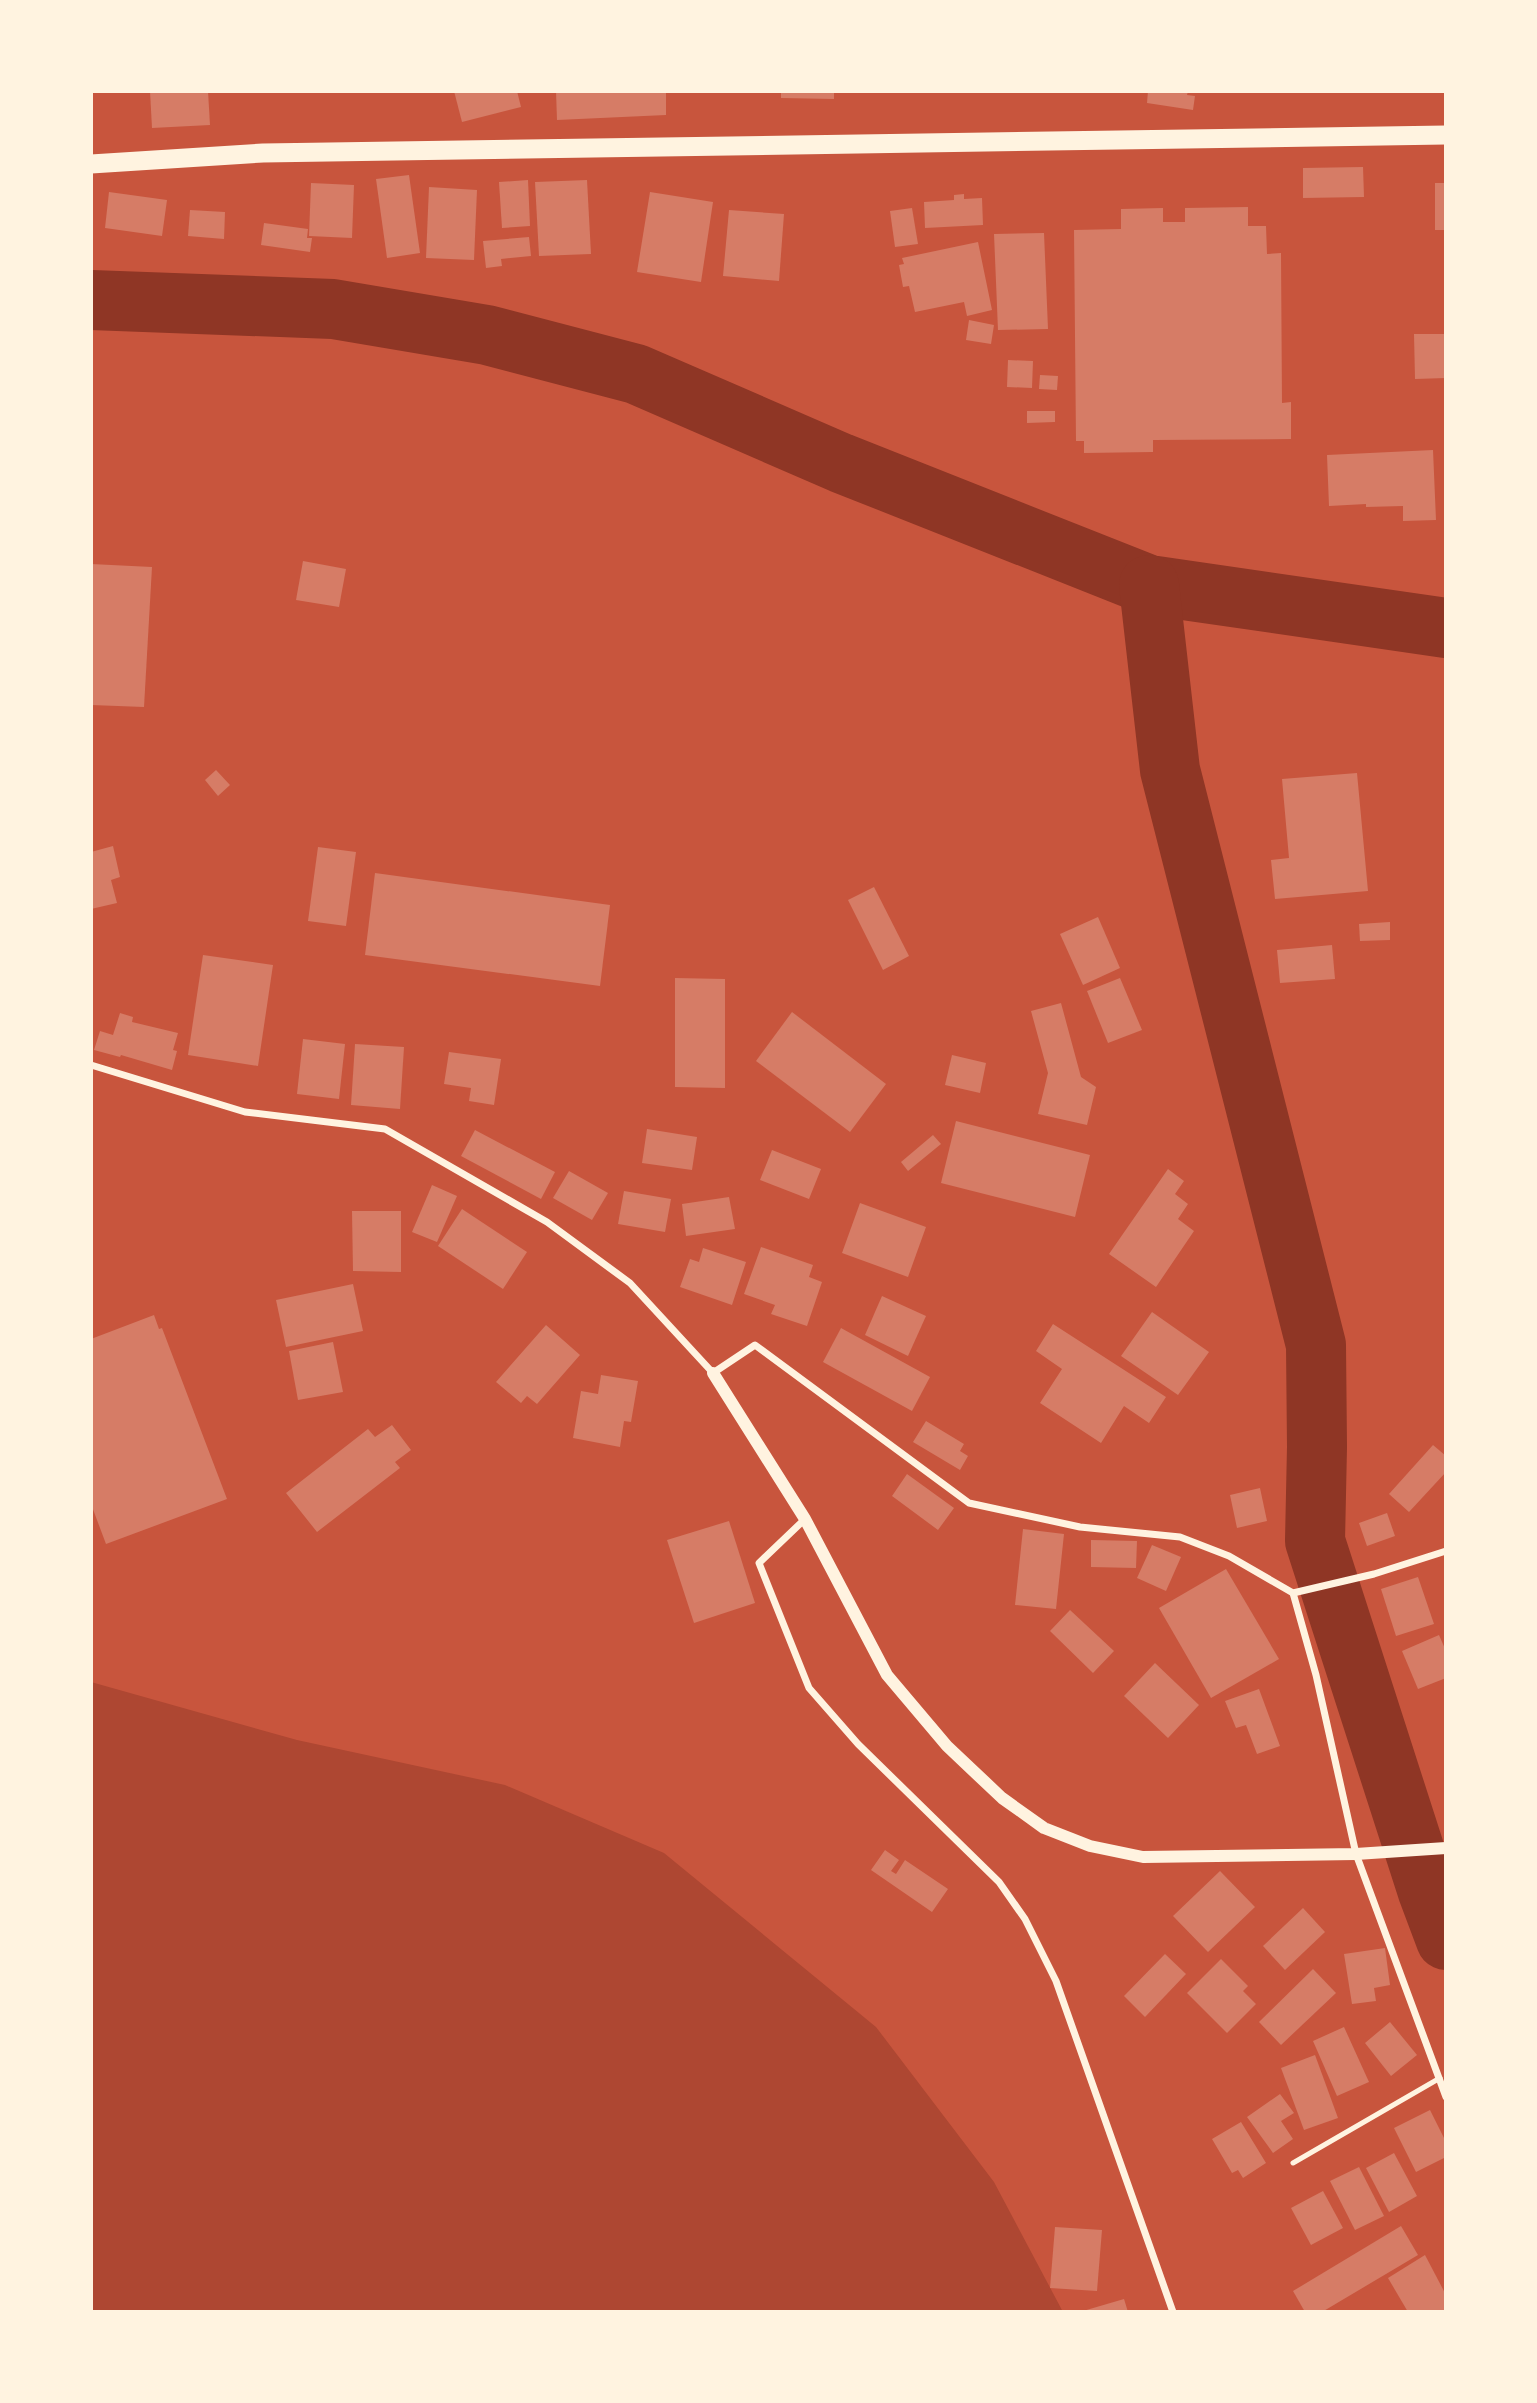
<svg xmlns="http://www.w3.org/2000/svg" width="1537" height="2403" viewBox="0 0 1537 2403" font-family="'Noto Sans',sans-serif">
	<rect width="100%" height="100%" fill="#c8553d"/>
	<path fill="#ae4732" d="M91,1682l206,58 208,45 159,68 212,174 118,155 69,130h-972z"/>
	<g fill="none" stroke-linecap="round" stroke-linejoin="round">
		<g stroke="#8f3625" stroke-width="60">
			<path d="M91,300l242,9 154,26 149,39 205,89 308,122 297,43"/>
			<path d="M1149,585l21,185 146,575 1,102 -2,94 113,351 18,48"/>
		</g>
	</g>
	<g fill="#d67c66">
		<path d="M150,91h58l2,34 -58,3z"/>
		<path d="M454,91h63l4,16 -59,15z"/>
		<path d="M556,91h110v24l-109,5z"/>
		<path d="M781,91h53v8l-53,-1z"/>
		<path d="M1148,91h40l-1,4 8,1 -2,14 -46,-7z"/>
		<path d="M1363,167l1,30 -61,1v-30z"/>
		<path d="M409,175l11,78 -33,5 -11,-79z"/>
		<path d="M528,180l2,46 -28,2 -3,-46z"/>
		<path d="M587,180l4,74 -52,2 -4,-74z"/>
		<path d="M311,183l43,2 -2,53 -43,-2z"/>
		<rect x="1435" y="183" width="11" height="47"/>
		<path d="M429,187l48,3 -3,70 -48,-2z"/>
		<path d="M109,192l58,8 -5,36 -57,-8z"/>
		<path d="M650,192l63,10 -12,80 -64,-10z"/>
		<path d="M964,194v5l18,-1 1,27 -58,3 -1,-26 30,-2v-5z"/>
		<path d="M1248,207v19h18l1,28 14,-1 1,150 9,-1v37l-138,1v12l-69,1v-12h-8l-2,-211 47,-1v-20l42,-1v14h22v-14z"/>
		<path d="M912,208l6,36 -23,3 -5,-36z"/>
		<path d="M190,210l35,2 -1,27 -36,-3z"/>
		<path d="M729,210l55,4 -5,67 -56,-5z"/>
		<path d="M264,223l44,6 -1,9h5l-2,14 -49,-7z"/>
		<path d="M1044,233l4,96 -50,1 -4,-96z"/>
		<path d="M529,237l2,19 -30,3 1,7 -16,2 -3,-27z"/>
		<path d="M978,242l14,68 -25,6 -3,-14 -49,10 -6,-26 -6,1 -4,-22 5,-1 -2,-6z"/>
		<path d="M969,320l25,5 -3,19 -25,-4z"/>
		<path d="M1414,334h32v44l-31,1z"/>
		<path d="M1008,360l25,1 -1,27 -25,-1z"/>
		<path d="M1040,375l18,1 -1,14 -18,-1z"/>
		<path d="M1027,411h28v11l-28,1z"/>
		<path d="M1433,450l3,70 -33,1v-15l-37,1v-3l-37,2 -2,-51z"/>
		<path d="M303,561l43,8 -7,38 -43,-7z"/>
		<path d="M91,564l61,3 -8,140 -53,-2z"/>
		<path d="M216,770l14,15 -12,11 -13,-16z"/>
		<path d="M1357,773l11,118 -93,8 -4,-39 18,-2 -7,-79z"/>
		<path d="M113,846l7,31 -9,3 6,23 -26,6v-57z"/>
		<path d="M318,847l38,5 -10,74 -38,-5z"/>
		<path d="M375,873l235,32 -10,81 -235,-31z"/>
		<path d="M874,887l35,69 -26,14 -35,-70z"/>
		<path d="M1098,917l22,51 -37,17 -23,-51z"/>
		<path d="M1390,922v18l-30,1 -1,-17z"/>
		<path d="M1332,945l3,34 -55,4 -3,-33z"/>
		<path d="M203,955l70,10 -15,101 -70,-11z"/>
		<path d="M675,978l50,1v109l-50,-1z"/>
		<path d="M1120,978l22,52 -34,13 -21,-52z"/>
		<path d="M1061,1003l20,74 15,10 -9,38 -49,-11 10,-41 -17,-62z"/>
		<path d="M792,1012l94,72 -36,48 -94,-71z"/>
		<path d="M120,1013l13,4 -1,5 46,11 -5,17 4,1 -5,19 -51,-15 -1,2 -26,-7 6,-19 13,4z"/>
		<path d="M303,1039l42,5 -6,55 -42,-5z"/>
		<path d="M355,1044l49,3 -4,62 -49,-4z"/>
		<path d="M449,1052l52,7 -7,46 -25,-4 2,-13 -27,-4z"/>
		<path d="M952,1055l34,8 -6,30 -35,-8z"/>
		<path d="M956,1121l134,34 -15,62 -134,-34z"/>
		<path d="M647,1129l50,8 -5,33 -50,-7z"/>
		<path d="M475,1130l80,42 -14,27 -80,-43z"/>
		<path d="M933,1135l8,9 -33,27 -7,-9z"/>
		<path d="M772,1150l49,19 -12,30 -49,-19z"/>
		<path d="M1168,1169l16,12 -9,13 13,10 -10,15 16,12 -38,56 -47,-33z"/>
		<path d="M569,1171l39,22 -16,27 -39,-22z"/>
		<path d="M432,1185l25,11 -20,46 -25,-10z"/>
		<path d="M624,1191l47,8 -6,33 -47,-8z"/>
		<path d="M729,1197l6,32 -49,7 -4,-32z"/>
		<path d="M860,1203l66,24 -18,50 -66,-24z"/>
		<path d="M462,1209l65,43 -24,37 -65,-43z"/>
		<path d="M352,1211h49v61l-48,-1z"/>
		<path d="M761,1247l52,18 -4,12 13,5 -15,44 -36,-12 4,-9 -31,-11z"/>
		<path d="M703,1248l43,14 -14,43 -52,-18 10,-28 9,3z"/>
		<path d="M353,1284l10,47 -77,16 -10,-47z"/>
		<path d="M882,1296l44,20 -18,40 -43,-21z"/>
		<path d="M1152,1312l57,40 -31,43 -57,-39z"/>
		<path d="M154,1315l5,14 3,-1 65,171 -121,45 -15,-40v-165z"/>
		<path d="M1053,1324l113,73 -17,26 -25,-17 -23,37 -61,-40 22,-34 -26,-18z"/>
		<path d="M546,1325l34,30 -43,49 -10,-8 -6,7 -25,-21z"/>
		<path d="M841,1328l89,49 -18,34 -89,-49z"/>
		<path d="M333,1342l10,50 -45,8 -9,-49z"/>
		<path d="M601,1375l37,6 -7,41 -7,-1 -4,26 -47,-9 8,-47 17,3z"/>
		<path d="M926,1421l38,23 -4,7 8,5 -8,14 -47,-28z"/>
		<path d="M392,1425l19,25 -16,12 5,6 -83,64 -31,-39 82,-64 7,8z"/>
		<path d="M1433,1445l13,11v16l-37,40 -20,-18z"/>
		<path d="M907,1474l47,34 -16,22 -46,-34z"/>
		<path d="M1260,1488l7,33 -30,7 -7,-33z"/>
		<path d="M1387,1513l8,23 -28,10 -8,-23z"/>
		<path d="M729,1521l26,82 -61,20 -27,-83z"/>
		<path d="M1023,1529l41,5 -8,75 -41,-4z"/>
		<path d="M1091,1540l46,1 -1,27 -45,-1z"/>
		<path d="M1152,1545l29,12 -15,34 -29,-13z"/>
		<path d="M1226,1569l53,90 -68,39 -52,-90z"/>
		<path d="M1418,1577l16,47 -38,12 -15,-47z"/>
		<path d="M1070,1610l44,41 -21,22 -43,-42z"/>
		<path d="M1439,1635l7,16v27l-28,11 -16,-38z"/>
		<path d="M1155,1663l44,42 -31,33 -44,-42z"/>
		<path d="M1259,1689l21,57 -23,8 -11,-29 -10,3 -11,-27z"/>
		<path d="M885,1850l14,10 -8,11 5,3 9,-14 43,29 -16,23 -61,-42z"/>
		<path d="M1220,1871l35,36 -47,45 -35,-36z"/>
		<path d="M1303,1908l22,24 -40,38 -22,-24z"/>
		<path d="M1385,1948l5,37 -16,3 2,13 -24,3 -8,-50z"/>
		<path d="M1165,1954l21,20 -41,43 -21,-21z"/>
		<path d="M1221,1959l27,27 -5,5 13,13 -29,29 -40,-40z"/>
		<path d="M1313,1969l23,24 -55,52 -22,-23z"/>
		<path d="M1390,2022l27,33 -26,21 -26,-33z"/>
		<path d="M1344,2027l25,55 -32,14 -24,-55z"/>
		<path d="M1315,2055l23,63 -34,12 -23,-62z"/>
		<path d="M1280,2094l14,19 -13,8 12,18 -20,14 -26,-36z"/>
		<path d="M1430,2110l16,32v15l-30,15 -22,-44z"/>
		<path d="M1241,2122l25,41 -23,15 -5,-8 -6,3 -20,-34z"/>
		<path d="M1394,2153l23,43 -28,16 -23,-44z"/>
		<path d="M1359,2167l25,49 -29,14 -25,-49z"/>
		<path d="M1323,2191l20,37 -32,17 -20,-37z"/>
		<path d="M1401,2226l17,29 -96,57h-17l-12,-21z"/>
		<path d="M1055,2227l47,3 -5,61 -47,-3z"/>
		<path d="M1425,2255l21,40v17h-38l-20,-34z"/>
		<path d="M1124,2299l4,13h-45v-1z"/>
	</g>
	<g fill="none" stroke-linecap="round" stroke-linejoin="round">
		<path stroke="#fff3e0" stroke-width="5" d="M1293,2163l147,-85"/>
		<g stroke="#fff3e0" stroke-width="7">
			<path d="M91,1065l154,47 140,17 162,93 83,61 83,90 42,-28 214,158 111,24 100,10 49,19 64,37 81,-19 72,-23"/>
			<path d="M805,1519l-46,44 50,125 49,56 141,138 26,37 31,62 117,331"/>
			<path d="M1293,1593l23,82 40,179 90,243"/>
		</g>
		<path stroke="#fff3e0" stroke-width="12" d="M713,1373l92,146 82,156 60,71 55,52 42,30 46,18 53,11 213,-3 90,-6"/>
		<path stroke="#fff3e0" stroke-width="19" d="M91,164l172,-11 1183,-18"/>
	</g>
	<rect width="1537" height="2403" fill="none" stroke="#fff3e0" stroke-width="186"/>
</svg>
